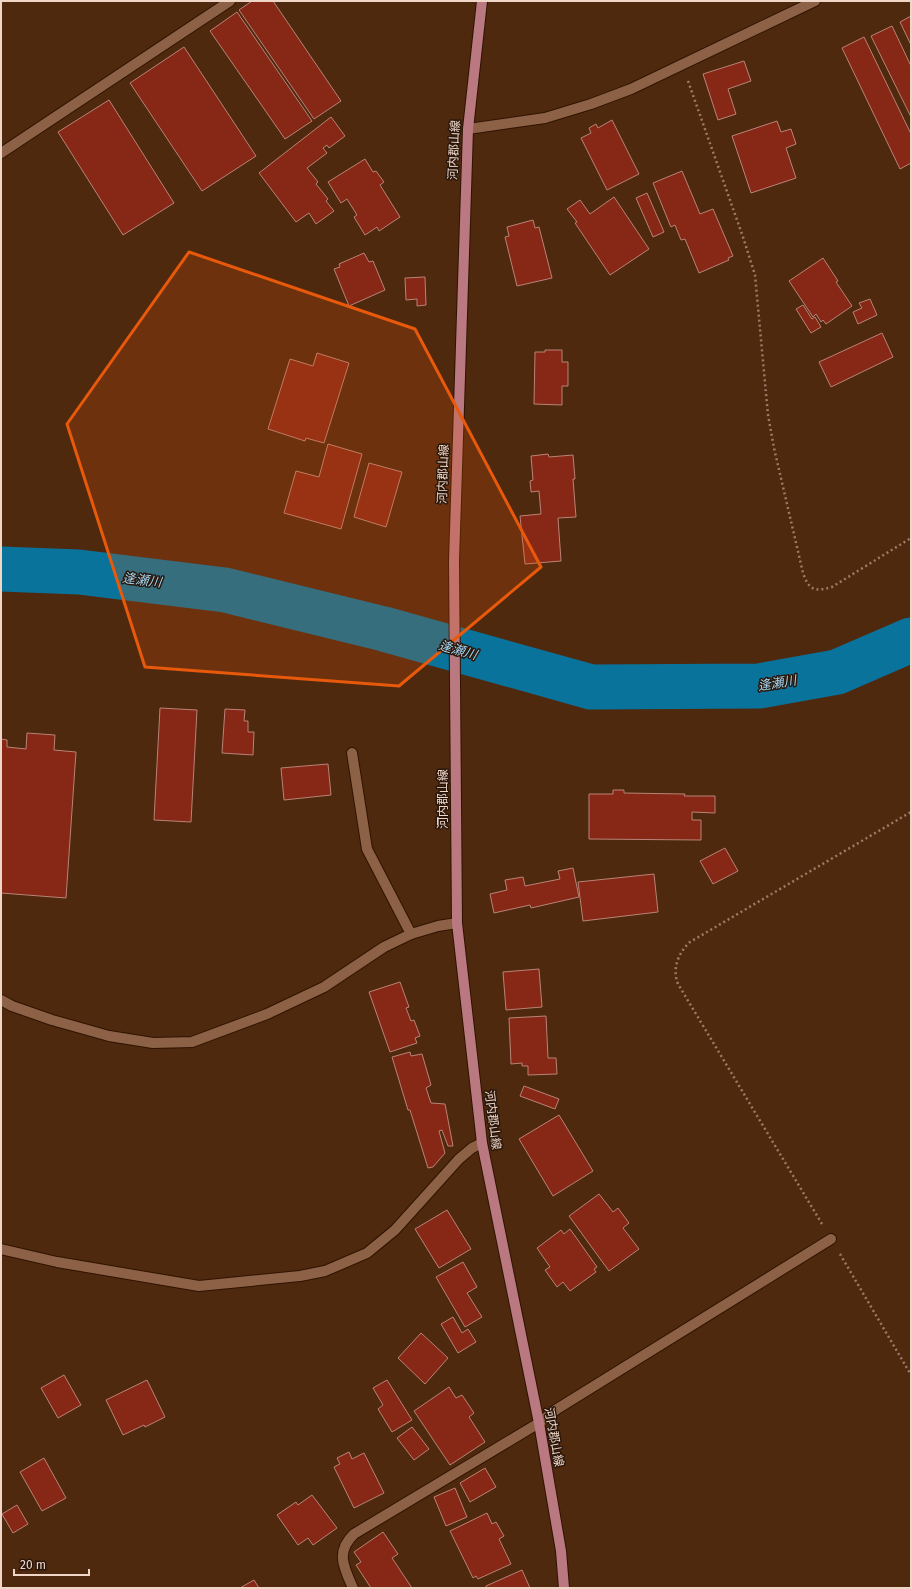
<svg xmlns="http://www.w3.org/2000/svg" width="912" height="1589" viewBox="0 0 912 1589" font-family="'Fira Sans','Noto Sans JP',sans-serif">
	<rect width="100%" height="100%" fill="#4f290e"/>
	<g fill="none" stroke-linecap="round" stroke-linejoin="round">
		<path stroke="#0a739c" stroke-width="45" d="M1,569l78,3 146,18 159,39 207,58 168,-1 78,-14 74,-32"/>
	</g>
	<g fill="#862815" stroke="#b98377">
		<path d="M252,1h21l68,100 -27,18 -75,-109z"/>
		<path d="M237,12l75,109 -27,18 -75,-108z"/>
		<path d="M911,16v29l-11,-23z"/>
		<path d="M892,26l19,40v51l-40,-81z"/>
		<path d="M864,37l47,97v29l-11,6 -58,-121z"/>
		<path d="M184,47l72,109 -54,35 -72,-108z"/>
		<path d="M744,61l7,20 -23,8 8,25 -18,6 -15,-46z"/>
		<path d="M109,100l65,103 -51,32 -65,-103z"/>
		<path d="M331,117l14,19 -16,12 -2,-3 -4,3 4,5 -20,15 11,14 -2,2 12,15 -2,2 8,10 -18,13 -7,-11 -13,9 -37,-49z"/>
		<path d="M612,120l27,54 -32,16 -26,-52 10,-5 -2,-5 7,-4 2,4z"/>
		<path d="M777,121l4,11 10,-3 5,15 -10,4 10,30 -45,15 -19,-57z"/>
		<path d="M365,159l8,13 3,-1 8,11 -4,3 20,32 -21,14 -2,-4 -12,8 -11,-18 3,-2 -10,-16 -6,4 -13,-21z"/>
		<path d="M682,171l18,43 13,-5 20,47 -5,2 1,2 -30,13 -14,-34 -4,1 -6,-15 -4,2 -1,-2 -17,-42z"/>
		<path d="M647,193l17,39 -11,5 -17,-39z"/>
		<path d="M614,197l35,52 -39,26 -35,-52 2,-1 -10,-13 13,-9 10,14z"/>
		<path d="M533,220l2,8 4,-1 13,51 -35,8 -12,-49 4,-1 -2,-9z"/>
		<path d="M364,253l5,9 4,-1 12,29 -36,16 -15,-37 6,-2 -1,-3z"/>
		<path d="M823,258l15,23 -2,1 16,24 -26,18 -3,-4 -2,2 -5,-8 -3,3 -24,-36z"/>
		<path d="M425,277l1,28 -9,1v-7l-11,1 -1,-22z"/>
		<path d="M870,299l7,16 -19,9 -5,-12 9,-4 -3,-5z"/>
		<path d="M803,305l9,14 3,-2 6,10 -10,6 -15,-24z"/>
		<path d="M882,333l11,24 -62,30 -12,-25z"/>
		<path d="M545,350h17v12h6v24h-6v19l-28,-1 1,-52h10z"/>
		<path d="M317,353l32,10 -25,80 -18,-5 -1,3 -37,-12 22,-70 23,7z"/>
		<path d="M328,444l34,10 -21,75 -57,-16 12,-42 23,6z"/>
		<path d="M548,454l1,3 24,-2 2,24h-2l3,38 -18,1 3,43 -36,3 -5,-48 21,-2 -2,-23 -8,1 -1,-11 3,-1 -2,-24z"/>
		<path d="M369,463l33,9 -16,55 -32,-10z"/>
		<path d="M160,708l37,2 -6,112 -37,-2z"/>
		<path d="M225,709l20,1 -1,11h4v11h6l-1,23 -31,-2z"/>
		<path d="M27,733l28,2 -1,15 22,2 -10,146 -65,-5v-154l6,1v7l19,2z"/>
		<path d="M328,764l3,31 -47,5 -3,-32z"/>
		<path d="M613,790h11v3l61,1 -1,2h31v17l-23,-1v8h9v20l-112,-1v-45h24z"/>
		<path d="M725,848l13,23 -25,13 -13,-23z"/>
		<path d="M573,868l6,29 -48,11 -1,-3 -36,8 -4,-19 17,-4 -2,-10 18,-3 2,9 35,-7 -2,-8z"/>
		<path d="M654,874l4,38 -75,9 -5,-39z"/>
		<path d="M539,969l3,38 -36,3 -3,-38z"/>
		<path d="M400,982l9,25 -3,1 5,13 3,-1 6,16 -5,2 2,5 -27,9 -21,-60z"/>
		<path d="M546,1016l2,42h8l1,16 -29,1v-9h-6v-3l-11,1 -2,-46z"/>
		<path d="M410,1052l1,4 11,-2 9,31 -5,3 5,15 14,1 8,42h-5l-6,-16 -3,1 6,22 -12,14 -5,1 -18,-58h-2l-16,-53z"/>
		<path d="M524,1086l35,13 -4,10 -35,-13z"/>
		<path d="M559,1115l34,56 -40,25 -34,-57z"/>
		<path d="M599,1194l14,18 5,-4 11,15 -6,5 16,21 -30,22 -40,-55z"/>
		<path d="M447,1210l24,39 -32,19 -24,-39z"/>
		<path d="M570,1229l27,38 -3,2 2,3 -26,19 -7,-9 -6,5 -12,-17 5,-3 -13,-19 24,-18 3,4z"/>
		<path d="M463,1262l14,25 -10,6 15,24 -17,10 -29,-50z"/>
		<path d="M453,1317l9,16 6,-4 8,13 -18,11 -17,-29z"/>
		<path d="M421,1333l27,25 -23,26 -27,-26z"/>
		<path d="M64,1375l17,30 -23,13 -17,-30z"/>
		<path d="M147,1380l18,37 -20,10 -1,-2 -21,10 -17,-35z"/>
		<path d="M387,1380l25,40 -20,12 -14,-23 5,-4 -10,-17z"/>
		<path d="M449,1387l7,11 6,-3 12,18 -5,4 16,25 -35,23 -36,-54z"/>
		<path d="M412,1427l17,22 -15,11 -17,-22z"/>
		<path d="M349,1452l3,7 12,-6 20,40 -30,15 -20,-41 6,-3 -3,-6z"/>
		<path d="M44,1458l22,40 -24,13 -22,-39z"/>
		<path d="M485,1468l11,19 -26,15 -10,-19z"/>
		<path d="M455,1488l12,29 -21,9 -12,-29z"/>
		<path d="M312,1495l25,33 -24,17 -5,-7 -10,7 -21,-30 19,-13 2,3z"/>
		<path d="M17,1505l11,19 -15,9 -11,-19z"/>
		<path d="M487,1513l5,11 4,-2 8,14 -5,3 12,25 -33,15 -2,-3 -3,2 -23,-47z"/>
		<path d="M383,1532l15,22 -6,4 20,30h-41l-15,-23 5,-3 -7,-10z"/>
		<path d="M522,1570l8,18h-44v-2z"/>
		<path d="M254,1580l5,8h-19z"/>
	</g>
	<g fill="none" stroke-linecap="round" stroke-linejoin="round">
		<defs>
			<g id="minor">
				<path d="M468,129l77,-11 46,-14 40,-15 184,-88"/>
				<path d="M1,153l229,-152"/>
				<path d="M352,753l15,96 44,85"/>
				<path d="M1,1000l11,6 40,14 57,16 44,7 39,-1 75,-28 57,-27 60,-40 27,-13 27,-8 19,-3"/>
				<path d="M1,1249l56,13 142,24 101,-10 25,-5 42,-18 28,-23 64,-71 13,-11 10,-5"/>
				<path d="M353,1588c-9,-20 -18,-36 1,-54l185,-111 18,-14 274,-170"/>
			</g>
			<path id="major" d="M482,1l-14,128 -14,432 3,362 25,220 57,280 22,128 3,37"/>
		</defs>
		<use href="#minor" stroke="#2f1301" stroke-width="12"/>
		<use href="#major" stroke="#2f1301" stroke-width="12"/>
		<g stroke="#9c7c67" stroke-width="2.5" stroke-dasharray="2 3" stroke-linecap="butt">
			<path d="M688,81l55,156 12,38 13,140 6,33 29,125c6,17 11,19 29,14l79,-49"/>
			<path d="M822,1224l-144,-240c-6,-15 0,-31 12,-42l221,-130"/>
			<path d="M840,1254l71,121"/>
		</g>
		<use href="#minor" stroke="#8c6145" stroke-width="10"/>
		<use href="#major" stroke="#ba7881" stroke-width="10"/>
	</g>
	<path fill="#e8590c" fill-opacity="0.2" stroke="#e8590c" stroke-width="3" stroke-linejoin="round" d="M189,252l226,77 126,238 -142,119 -254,-19 -78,-243z"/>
	<g text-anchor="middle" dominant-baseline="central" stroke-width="3" stroke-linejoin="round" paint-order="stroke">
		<g font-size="12" fill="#efd6c7" stroke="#29170c">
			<text transform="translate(454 150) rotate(-87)">河内郡山線</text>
			<text transform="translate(443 474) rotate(-88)">河内郡山線</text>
			<text transform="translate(443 799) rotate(-90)">河内郡山線</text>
			<text transform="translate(493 1120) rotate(83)">河内郡山線</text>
			<text transform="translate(554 1437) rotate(80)">河内郡山線</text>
		</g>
		<g font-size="13" font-style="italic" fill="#a3d4f0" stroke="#29170c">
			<text transform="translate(142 580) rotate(7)">逢瀬川</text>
			<text transform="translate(458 650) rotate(16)">逢瀬川</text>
			<text transform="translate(777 683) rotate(-9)">逢瀬川</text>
		</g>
	</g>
	<rect width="912" height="1589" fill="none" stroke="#efd6c7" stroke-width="4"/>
	<path d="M14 1569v6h75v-6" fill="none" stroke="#efd6c7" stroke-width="2"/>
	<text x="20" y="1569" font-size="12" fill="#efd6c7" stroke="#29170c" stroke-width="3" paint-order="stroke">20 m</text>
</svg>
